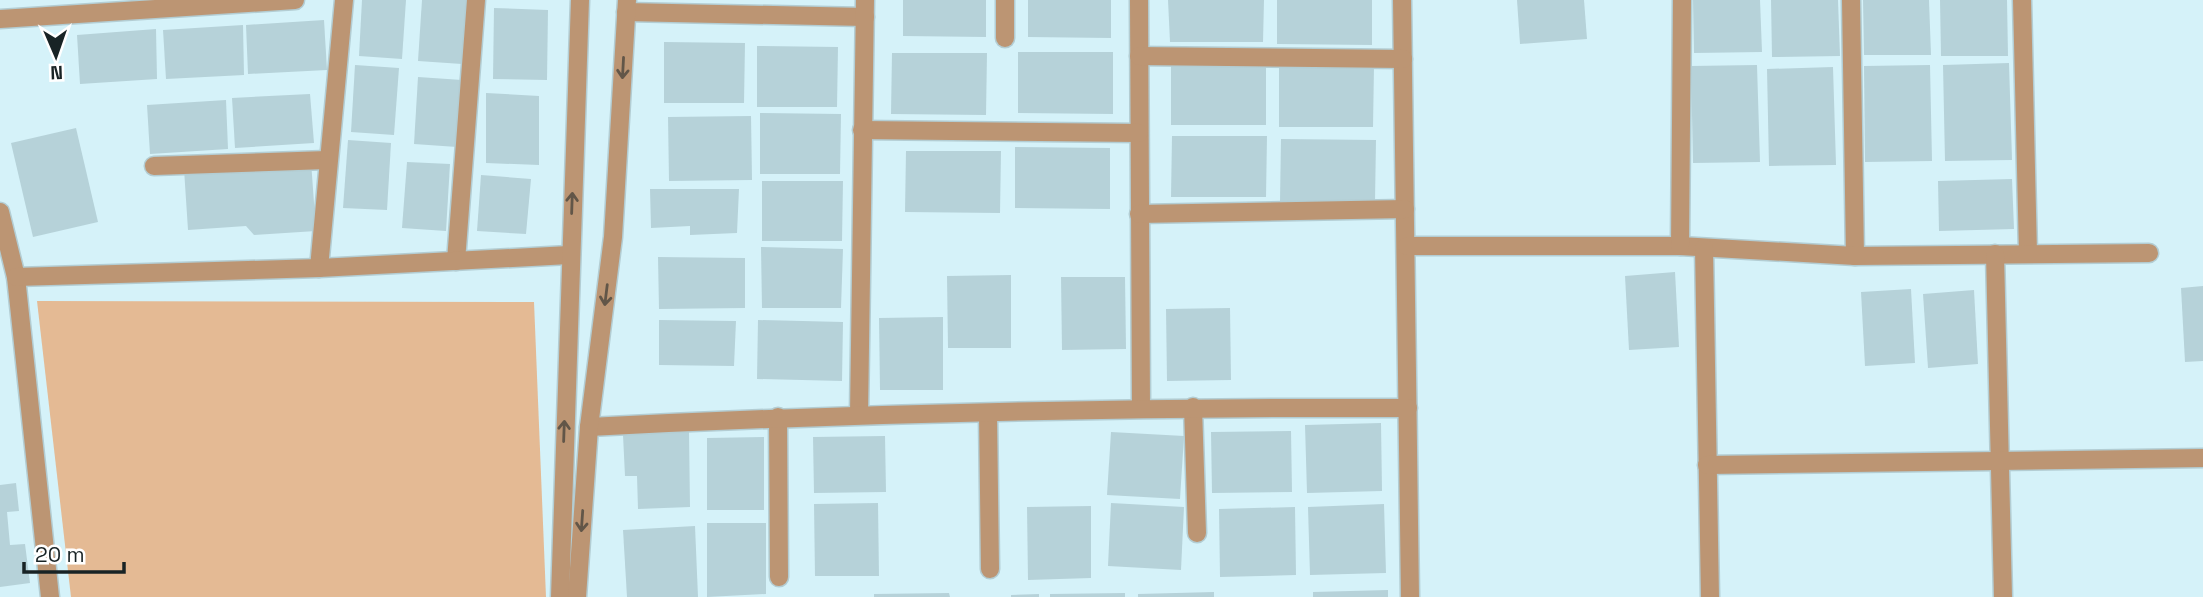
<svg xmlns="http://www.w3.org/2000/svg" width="2203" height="597" viewBox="0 0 2203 597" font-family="'Space Grotesk',sans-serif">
	<rect width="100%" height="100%" fill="#d5f2f9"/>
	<path fill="#e4ba94" d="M37,301l497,1 12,295h-475z"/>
	<g fill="#b6d2d9">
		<path d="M362,0h44l-4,59 -43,-3z"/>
		<path d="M422,0h44l-4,64 -44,-3z"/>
		<path d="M903,0h83v37l-83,-1z"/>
		<path d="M1028,0h83v38l-83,-1z"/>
		<path d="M1168,0h96l-1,42h-93z"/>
		<path d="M1277,0h95v45l-95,-1z"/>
		<path d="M1517,0h67l3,39 -67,5z"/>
		<path d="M1693,0h67l2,52 -68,1z"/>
		<path d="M1771,0h67l2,56 -68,1z"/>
		<path d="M1863,0h66l2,55h-67z"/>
		<path d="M1940,0h67l1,56h-67z"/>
		<path d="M494,8l54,2 -1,70 -54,-1z"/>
		<path d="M324,20l3,50 -79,4 -2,-49z"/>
		<path d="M243,25l1,50 -78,4 -3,-49z"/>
		<path d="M156,29l1,50 -77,5 -3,-49z"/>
		<path d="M664,42l81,1 -1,60h-80z"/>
		<path d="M757,46l81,1 -1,60h-80z"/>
		<path d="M1018,52h95v62l-95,-1z"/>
		<path d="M892,53h95l-1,62 -95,-1z"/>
		<path d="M2009,63l3,97 -67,1 -2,-96z"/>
		<rect x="1171" y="64" width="95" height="61"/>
		<path d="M355,65l44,3 -5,67 -43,-3z"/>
		<path d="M1757,65l3,97 -67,1 -2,-97z"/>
		<path d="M1930,65l2,96 -67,1 -1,-96z"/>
		<path d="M1279,66h95l-1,61h-94z"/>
		<path d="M1833,67l3,98 -67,1 -2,-97z"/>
		<path d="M418,77l44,3 -5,67 -43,-3z"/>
		<path d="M486,93l53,3v69l-53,-2z"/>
		<path d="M310,94l4,49 -79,5 -3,-50z"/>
		<path d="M226,100l2,49 -78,5 -3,-49z"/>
		<path d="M760,113l81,1 -1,60h-80z"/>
		<path d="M751,116l1,64 -83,1 -1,-64z"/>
		<path d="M76,128l22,94 -65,15 -22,-94z"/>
		<path d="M1172,136h95l-1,61h-95z"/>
		<path d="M1281,139l95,1 -1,61h-95z"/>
		<path d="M348,140l43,3 -4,67 -44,-2z"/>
		<path d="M1015,147l95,1v61l-95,-1z"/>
		<path d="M906,151h95l-1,62 -95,-1z"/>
		<path d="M311,161l5,70 -62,4 -8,-9 -58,4 -4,-61z"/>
		<path d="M407,162l43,2 -4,67 -44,-3z"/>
		<path d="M481,175l50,4 -5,55 -49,-3z"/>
		<path d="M2012,179l2,50 -75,2 -1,-50z"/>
		<path d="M762,181h81l-1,60h-80z"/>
		<path d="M650,189h89l-2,44 -47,2v-9l-39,2z"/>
		<path d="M761,247l82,2 -2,59h-79z"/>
		<path d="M658,257l87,1v50l-86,1z"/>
		<path d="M1675,272l4,75 -50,3 -4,-74z"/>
		<path d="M1011,275v73h-63l-1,-72z"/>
		<path d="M1061,277h64l1,72 -64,1z"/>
		<path d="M2203,286v75l-18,1 -4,-74z"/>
		<path d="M1911,289l4,74 -50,3 -4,-74z"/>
		<path d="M1974,290l4,74 -50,4 -5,-74z"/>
		<path d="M1230,308l1,72 -64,1 -1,-72z"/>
		<path d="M943,317v73h-63l-1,-72z"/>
		<path d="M659,320l77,1 -2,45 -75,-1z"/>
		<path d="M758,320l85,2 -1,59 -85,-2z"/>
		<path d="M1381,423l1,68 -75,2 -2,-68z"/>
		<path d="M1291,431l1,61 -80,1 -1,-61z"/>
		<path d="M689,432l1,75 -52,2 -1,-33h-12l-2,-41z"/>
		<path d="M1111,432l73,4 -4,63 -73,-4z"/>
		<path d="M885,436l1,56 -72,1 -1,-56z"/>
		<path d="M764,437v73h-57v-72z"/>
		<path d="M16,483l3,28 -12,1 3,33 15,-1 5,39 -30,4v-102z"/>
		<path d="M878,503l1,73h-64l-1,-72z"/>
		<path d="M1111,503l73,4 -3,63 -73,-4z"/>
		<path d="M1384,504l2,69 -76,2 -2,-68z"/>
		<path d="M1091,506v72l-63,2 -1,-73z"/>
		<path d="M1295,507l1,68 -76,2 -1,-68z"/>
		<path d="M707,523h59v71l-59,3z"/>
		<path d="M695,526l3,71h-71l-4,-67z"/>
		<path d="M1388,590v7h-75v-5z"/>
		<path d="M1214,592v5h-76v-3z"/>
		<path d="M949,593l1,4h-76v-3z"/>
		<path d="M1125,593v4h-75v-3z"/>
		<path d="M1039,594v3h-28v-2z"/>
	</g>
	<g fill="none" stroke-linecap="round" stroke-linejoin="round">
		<defs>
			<g id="minor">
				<path d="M1005,0v38"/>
				<path d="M1139,0l2,408"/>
				<path d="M1402,0l8,597"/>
				<path d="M1851,0l4,256"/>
				<path d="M2022,0l6,253"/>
				<path d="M626,12l239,5"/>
				<path d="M0,19l295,-19"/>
				<path d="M1139,56l264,3"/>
				<path d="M862,130l277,3"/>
				<path d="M154,166l173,-6"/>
				<path d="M0,212l16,65 34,320"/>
				<path d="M1139,214l266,-5"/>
				<path d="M1407,246h273l175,10 294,-3"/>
				<path d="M1680,246l2,-246"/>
				<path d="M1704,248l6,349"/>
				<path d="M1995,254l8,343"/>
				<path d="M456,261l20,-261"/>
				<path d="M319,268l25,-268"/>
				<path d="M16,277l303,-9 250,-13"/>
				<path d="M1193,407l4,126"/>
				<path d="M988,414l2,155"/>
				<path d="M859,415l6,-415"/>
				<path d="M778,417l1,160"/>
				<path d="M589,427c273,-14 546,-20 819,-19"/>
				<path d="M1707,465l496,-7"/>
				<path d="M560,597l20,-597"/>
				<path d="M577,597l12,-170 24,-190 14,-237"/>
			</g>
		</defs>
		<use href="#minor" stroke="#b3cdd3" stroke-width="21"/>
		<use href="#minor" stroke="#bc9573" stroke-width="18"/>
	</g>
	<defs><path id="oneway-shaft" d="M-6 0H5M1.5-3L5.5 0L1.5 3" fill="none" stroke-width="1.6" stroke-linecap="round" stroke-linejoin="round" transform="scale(1.75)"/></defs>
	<g stroke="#625648">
		<use href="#oneway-shaft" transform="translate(623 68) rotate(93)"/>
		<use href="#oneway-shaft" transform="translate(572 203) rotate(-88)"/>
		<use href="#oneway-shaft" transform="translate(606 295) rotate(97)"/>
		<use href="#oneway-shaft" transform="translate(564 431) rotate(-88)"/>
		<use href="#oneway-shaft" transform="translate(582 521) rotate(94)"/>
	</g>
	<g transform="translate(56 56) rotate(178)" stroke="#ffffff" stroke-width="5" paint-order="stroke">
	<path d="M0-5L12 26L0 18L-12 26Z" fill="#182325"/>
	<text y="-10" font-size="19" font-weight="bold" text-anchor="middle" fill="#182325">N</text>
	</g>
	<path d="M24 562v10h100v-10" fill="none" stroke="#182325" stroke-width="3.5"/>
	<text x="35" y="562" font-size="21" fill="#182325" stroke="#ffffff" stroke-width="5" paint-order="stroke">20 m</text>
</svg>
